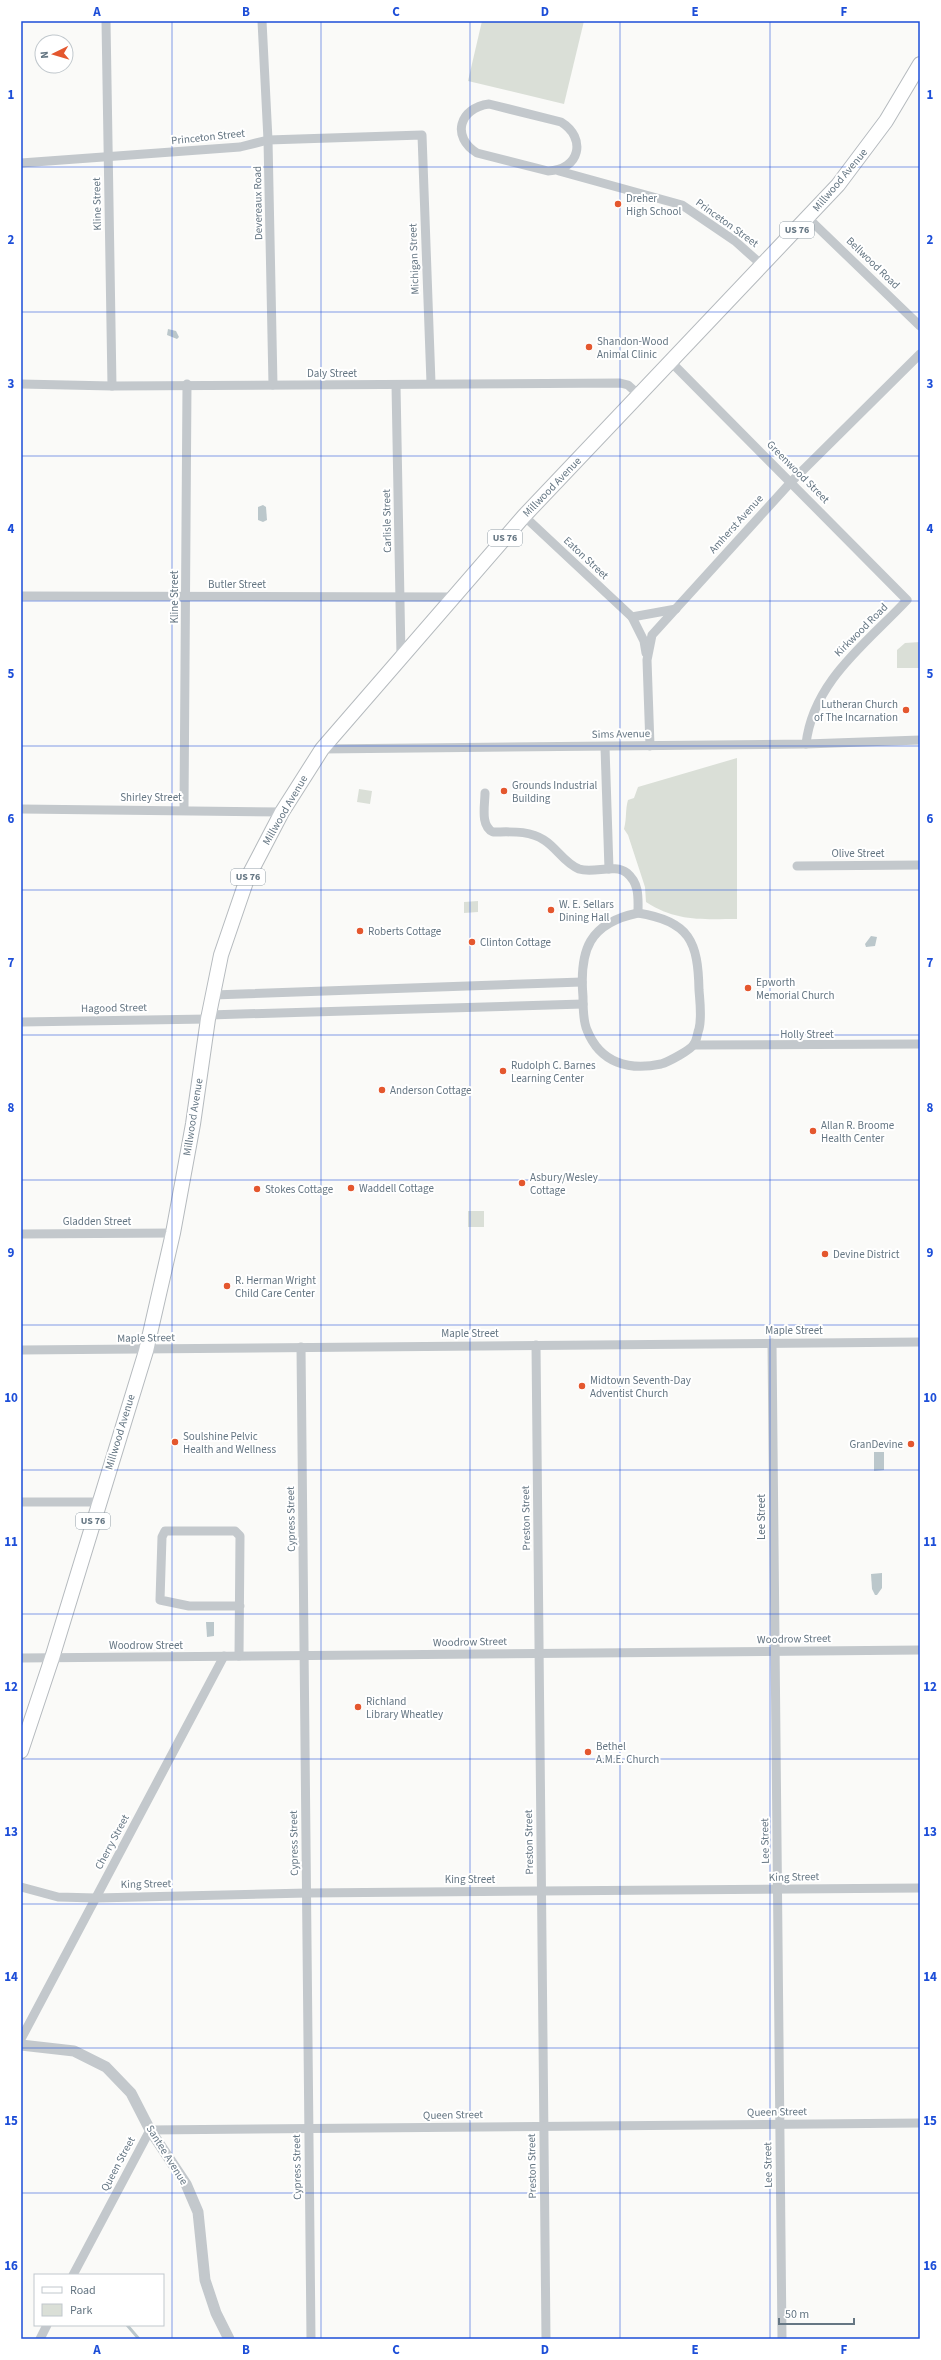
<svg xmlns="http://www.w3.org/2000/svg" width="941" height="2360" viewBox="0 0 941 2360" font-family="'Source Sans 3',sans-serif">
	<rect width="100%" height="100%" fill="#fafaf8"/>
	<g fill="#dadfd7">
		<path d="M482,21h102l-20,83 -96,-23z"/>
		<path d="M920,642v26h-23v-18l8,-7z"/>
		<path d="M737,758v161c-35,0 -60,3 -91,-17l-1,-15 -17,-52 -4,-6c3,-11 1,-19 4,-29l6,-2 4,-11z"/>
		<path d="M359,789l13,2 -2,13 -13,-2z"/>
		<path d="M478,901v11l-14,1v-11z"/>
		<rect x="468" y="1211" width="16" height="16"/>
	</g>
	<g fill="#bbc7cb">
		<path d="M168,329l8,2 3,6 -2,2 -10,-4z"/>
		<path d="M263,505l3,2 1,13 -4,2 -5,-2v-13z"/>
		<path d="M871,936l6,1 -2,9 -9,1 -1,-3z"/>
		<path d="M874,1452h10v18l-10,1z"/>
		<path d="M882,1573v15l-5,7h-2l-3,-6 -1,-15z"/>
		<path d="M206,1622h8v14l-7,1z"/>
	</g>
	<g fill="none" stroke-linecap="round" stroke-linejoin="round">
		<path stroke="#bbc7cb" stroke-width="3" d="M127,2325l12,14"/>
		<defs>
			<path id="primary" d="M21,1751l31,-93 94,-307 27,-118 20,-109 15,-105 13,-64 26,-76 35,-67 40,-63 202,-233 314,-331 48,-64 34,-57"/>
		</defs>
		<use href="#primary" stroke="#b5babe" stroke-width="16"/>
		<g stroke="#c3c8cc" stroke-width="9">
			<path d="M106,21l6,365"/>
			<path d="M262,21l6,119 5,245"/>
			<path d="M489,104l72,18c26,16 19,48 -13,49l-71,-18c-26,-16 -18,-45 12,-49z"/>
			<path d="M21,163l219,-16 28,-7 154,-5 9,248"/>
			<path d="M559,171l123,34 53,36 28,25"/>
			<path d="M808,218l112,108"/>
			<path d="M671,362l236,238c-40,43 -94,81 -101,144"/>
			<path d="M21,384l91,2 508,-3 8,2 11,10"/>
			<path d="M396,385l5,271"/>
			<path d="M524,516l108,101 12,24 2,12"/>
			<path d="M21,596l433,1"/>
			<path d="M632,617l44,-8"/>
			<path d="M650,746l-3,-86 5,-25 139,-153 129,-128"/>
			<path d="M605,747l4,122"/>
			<path d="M322,749l484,-5 114,-4"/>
			<path d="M485,793c0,12 -5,33 8,39 17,0 36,-2 51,8 13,8 20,23 35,29 15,5 36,-6 48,4 13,11 11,26 11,40"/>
			<path d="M21,809l261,3"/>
			<path d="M184,809l3,-425"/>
			<path d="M797,866l123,-1"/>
			<path d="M638,913c52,8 60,29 61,77 1,13 3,27 0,39 -2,5 -2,11 -5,15 -3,6 -26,18 -33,20 -32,7 -61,-1 -74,-34 -4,-9 -4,-23 -4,-33 -4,-47 6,-74 55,-84z"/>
			<path d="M213,995l369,-13"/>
			<path d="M209,1015l374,-11"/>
			<path d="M21,1022l187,-3"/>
			<path d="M694,1045l226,-1"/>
			<path d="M21,1234l152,-1"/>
			<path d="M772,1343l10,996"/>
			<path d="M536,1345l10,994"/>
			<path d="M301,1347l10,992"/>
			<path d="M21,1350l899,-8"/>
			<path d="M21,1502h78"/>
			<path d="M239,1656c0,-40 1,-80 1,-120l-5,-5h-70l-3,6 -2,63 29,6h51"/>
			<path d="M21,1658l899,-8"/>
			<path d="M21,1887l37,10 38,1 211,-5 613,-5"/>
			<path d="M21,2039l203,-383"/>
			<path d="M73,2275l77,-145 770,-7"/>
			<path d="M40,2339l7,-14"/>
		</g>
		<path stroke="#c3c8cc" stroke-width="11" d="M21,2045l53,6 32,16 25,26 19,37 36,54 12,28 7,68 11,33 13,26"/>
		<use href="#primary" stroke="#fff" stroke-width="14"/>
	</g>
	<path fill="none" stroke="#1d4ed8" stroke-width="1" stroke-opacity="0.55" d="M172,21v2318M321,21v2318M470,21v2318M620,21v2318M770,21v2318M21,167h899M21,312h899M21,456h899M21,601h899M21,746h899M21,890h899M21,1035h899M21,1180h899M21,1325h899M21,1470h899M21,1614h899M21,1759h899M21,1904h899M21,2048h899M21,2193h899"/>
	<g fill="#e4572e" stroke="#fff" stroke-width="1.5">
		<circle cx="618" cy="204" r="4"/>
		<circle cx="589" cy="347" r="4"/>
		<circle cx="906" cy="710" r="4"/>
		<circle cx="504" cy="791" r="4"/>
		<circle cx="551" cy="910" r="4"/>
		<circle cx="360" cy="931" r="4"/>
		<circle cx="472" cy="942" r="4"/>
		<circle cx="748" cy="988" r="4"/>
		<circle cx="503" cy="1071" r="4"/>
		<circle cx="382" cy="1090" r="4"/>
		<circle cx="813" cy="1131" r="4"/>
		<circle cx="522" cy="1183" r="4"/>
		<circle cx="351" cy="1188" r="4"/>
		<circle cx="257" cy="1189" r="4"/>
		<circle cx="825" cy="1254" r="4"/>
		<circle cx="227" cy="1286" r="4"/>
		<circle cx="582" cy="1386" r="4"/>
		<circle cx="175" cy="1442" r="4"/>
		<circle cx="911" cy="1444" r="4"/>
		<circle cx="358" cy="1707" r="4"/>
		<circle cx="588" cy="1752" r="4"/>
	</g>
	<g text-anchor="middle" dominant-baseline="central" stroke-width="4" stroke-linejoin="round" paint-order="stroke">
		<g fill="#fff" stroke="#939fa8" stroke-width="1">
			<rect x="780" y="222" width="34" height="16" rx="3"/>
			<rect x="488" y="530" width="34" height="16" rx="3"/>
			<rect x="231" y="869" width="34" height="16" rx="3"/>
			<rect x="76" y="1513" width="34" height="16" rx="3"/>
		</g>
		<g font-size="10" font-weight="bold" fill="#657683">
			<text x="797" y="230">US 76</text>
			<text x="505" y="538">US 76</text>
			<text x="248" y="877">US 76</text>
			<text x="93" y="1521">US 76</text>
		</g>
		<g font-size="11" fill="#657683" stroke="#fff">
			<text transform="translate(208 137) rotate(-6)">Princeton Street</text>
			<text transform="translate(840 180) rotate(-50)">Millwood Avenue</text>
			<text transform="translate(258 203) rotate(-91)">Devereaux Road</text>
			<text transform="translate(97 204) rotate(-91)">Kline Street</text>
			<text transform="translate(727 223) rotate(36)">Princeton Street</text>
			<text transform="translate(414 259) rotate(-92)">Michigan Street</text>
			<text transform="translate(873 263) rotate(44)">Bellwood Road</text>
			<text x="332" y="373">Daly Street</text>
			<text transform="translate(798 472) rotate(45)">Greenwood Street</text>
			<text transform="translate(552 487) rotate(-46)">Millwood Avenue</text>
			<text transform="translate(387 521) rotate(-91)">Carlisle Street</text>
			<text transform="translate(736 524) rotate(-48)">Amherst Avenue</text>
			<text transform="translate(586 558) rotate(43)">Eaton Street</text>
			<text x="237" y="584">Butler Street</text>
			<text transform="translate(174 597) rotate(-90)">Kline Street</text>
			<text transform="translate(861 630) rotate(-45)">Kirkwood Road</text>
			<text transform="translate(621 734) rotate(-1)">Sims Avenue</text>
			<text x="151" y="797">Shirley Street</text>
			<text transform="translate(285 810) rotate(-60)">Millwood Avenue</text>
			<text x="858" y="853">Olive Street</text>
			<text transform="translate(114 1008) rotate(-1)">Hagood Street</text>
			<text x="807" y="1034">Holly Street</text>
			<text transform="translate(193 1117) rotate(-81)">Millwood Avenue</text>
			<text x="97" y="1221">Gladden Street</text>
			<text x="794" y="1330">Maple Street</text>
			<text x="470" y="1333">Maple Street</text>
			<text transform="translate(146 1338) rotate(-1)">Maple Street</text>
			<text transform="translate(120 1432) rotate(-73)">Millwood Avenue</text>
			<text transform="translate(761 1517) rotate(-90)">Lee Street</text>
			<text transform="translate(526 1518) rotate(-91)">Preston Street</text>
			<text transform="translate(291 1519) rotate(-91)">Cypress Street</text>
			<text transform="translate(794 1639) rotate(-1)">Woodrow Street</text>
			<text transform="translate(470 1642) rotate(-1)">Woodrow Street</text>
			<text x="146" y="1645">Woodrow Street</text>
			<text transform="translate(765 1841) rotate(-91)">Lee Street</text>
			<text transform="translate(112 1842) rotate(-62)">Cherry Street</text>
			<text transform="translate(529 1842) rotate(-91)">Preston Street</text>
			<text transform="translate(294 1843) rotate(-91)">Cypress Street</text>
			<text transform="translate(794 1877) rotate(-1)">King Street</text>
			<text x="470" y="1879">King Street</text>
			<text transform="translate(146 1884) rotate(-1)">King Street</text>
			<text transform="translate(777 2112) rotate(-1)">Queen Street</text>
			<text transform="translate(453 2115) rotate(-1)">Queen Street</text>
			<text transform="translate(167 2155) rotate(58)">Santee Avenue</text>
			<text transform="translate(118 2164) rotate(-62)">Queen Street</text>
			<text transform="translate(768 2165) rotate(-91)">Lee Street</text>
			<text transform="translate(532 2166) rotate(-91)">Preston Street</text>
			<text transform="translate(297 2167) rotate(-91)">Cypress Street</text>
		</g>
		<g font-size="11" fill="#657683" stroke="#fff" text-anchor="start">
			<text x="626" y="198">Dreher<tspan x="626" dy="13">High School</tspan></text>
			<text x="597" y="341">Shandon-Wood<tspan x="597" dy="13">Animal Clinic</tspan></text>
			<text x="898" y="704" text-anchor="end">Lutheran Church<tspan x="898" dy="13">of The Incarnation</tspan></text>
			<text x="512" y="785">Grounds Industrial<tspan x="512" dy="13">Building</tspan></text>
			<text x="559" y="904">W. E. Sellars<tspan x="559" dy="13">Dining Hall</tspan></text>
			<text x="368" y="931">Roberts Cottage</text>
			<text x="480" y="942">Clinton Cottage</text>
			<text x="756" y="982">Epworth<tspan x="756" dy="13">Memorial Church</tspan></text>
			<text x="511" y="1065">Rudolph C. Barnes<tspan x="511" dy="13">Learning Center</tspan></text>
			<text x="390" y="1090">Anderson Cottage</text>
			<text x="821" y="1125">Allan R. Broome<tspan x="821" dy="13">Health Center</tspan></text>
			<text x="530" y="1177">Asbury/Wesley<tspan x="530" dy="13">Cottage</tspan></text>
			<text x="359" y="1188">Waddell Cottage</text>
			<text x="265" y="1189">Stokes Cottage</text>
			<text x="833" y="1254">Devine District</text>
			<text x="235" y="1280">R. Herman Wright<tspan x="235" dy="13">Child Care Center</tspan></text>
			<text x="590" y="1380">Midtown Seventh-Day<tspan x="590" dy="13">Adventist Church</tspan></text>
			<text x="183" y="1436">Soulshine Pelvic<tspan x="183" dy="13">Health and Wellness</tspan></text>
			<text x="903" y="1444" text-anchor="end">GranDevine</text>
			<text x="366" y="1701">Richland<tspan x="366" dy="13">Library Wheatley</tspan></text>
			<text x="596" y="1746">Bethel<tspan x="596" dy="13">A.M.E. Church</tspan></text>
		</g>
	</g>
	<rect width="941" height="2360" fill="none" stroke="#ffffff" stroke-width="44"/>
	<rect x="34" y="2274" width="130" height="52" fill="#ffffff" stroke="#c1c8cd"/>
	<rect x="42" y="2287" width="20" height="6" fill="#ffffff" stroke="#c1c8cd"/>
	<text x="70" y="2294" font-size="12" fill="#657683">Road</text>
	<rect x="42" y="2304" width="20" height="12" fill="#dadfd7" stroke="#c1c8cd"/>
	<text x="70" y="2314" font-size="12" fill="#657683">Park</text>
	<g transform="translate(54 54) rotate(265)"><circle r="19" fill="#ffffff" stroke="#c1c8cd"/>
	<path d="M0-3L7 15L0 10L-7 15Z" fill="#e4572e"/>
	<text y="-6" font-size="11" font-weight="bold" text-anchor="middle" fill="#657683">N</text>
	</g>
	<path d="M779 2318v6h75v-6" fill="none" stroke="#657683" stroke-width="2"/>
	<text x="785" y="2318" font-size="12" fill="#657683" stroke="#ffffff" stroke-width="3" paint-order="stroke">50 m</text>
	<rect x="22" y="22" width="897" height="2316" fill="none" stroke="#1d4ed8" stroke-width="1.5"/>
	<g font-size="13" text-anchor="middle" font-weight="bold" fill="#1d4ed8">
		<text x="97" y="16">A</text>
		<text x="246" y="16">B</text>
		<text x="396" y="16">C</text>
		<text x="545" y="16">D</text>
		<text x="695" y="16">E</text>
		<text x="844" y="16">F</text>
		<text x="11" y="99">1</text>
		<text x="930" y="99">1</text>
		<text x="11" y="244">2</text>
		<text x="930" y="244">2</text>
		<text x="11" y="388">3</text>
		<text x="930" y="388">3</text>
		<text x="11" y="533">4</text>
		<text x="930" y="533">4</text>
		<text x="11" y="678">5</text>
		<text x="930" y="678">5</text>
		<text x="11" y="823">6</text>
		<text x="930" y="823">6</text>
		<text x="11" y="967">7</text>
		<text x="930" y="967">7</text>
		<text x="11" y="1112">8</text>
		<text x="930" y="1112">8</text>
		<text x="11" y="1257">9</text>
		<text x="930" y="1257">9</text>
		<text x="11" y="1402">10</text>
		<text x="930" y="1402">10</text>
		<text x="11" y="1546">11</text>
		<text x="930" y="1546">11</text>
		<text x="11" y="1691">12</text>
		<text x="930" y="1691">12</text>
		<text x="11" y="1836">13</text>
		<text x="930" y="1836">13</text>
		<text x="11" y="1981">14</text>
		<text x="930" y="1981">14</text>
		<text x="11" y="2125">15</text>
		<text x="930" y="2125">15</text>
		<text x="11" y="2270">16</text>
		<text x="930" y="2270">16</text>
		<text x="97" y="2354">A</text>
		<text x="246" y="2354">B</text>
		<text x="396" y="2354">C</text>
		<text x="545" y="2354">D</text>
		<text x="695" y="2354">E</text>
		<text x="844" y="2354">F</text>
	</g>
</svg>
